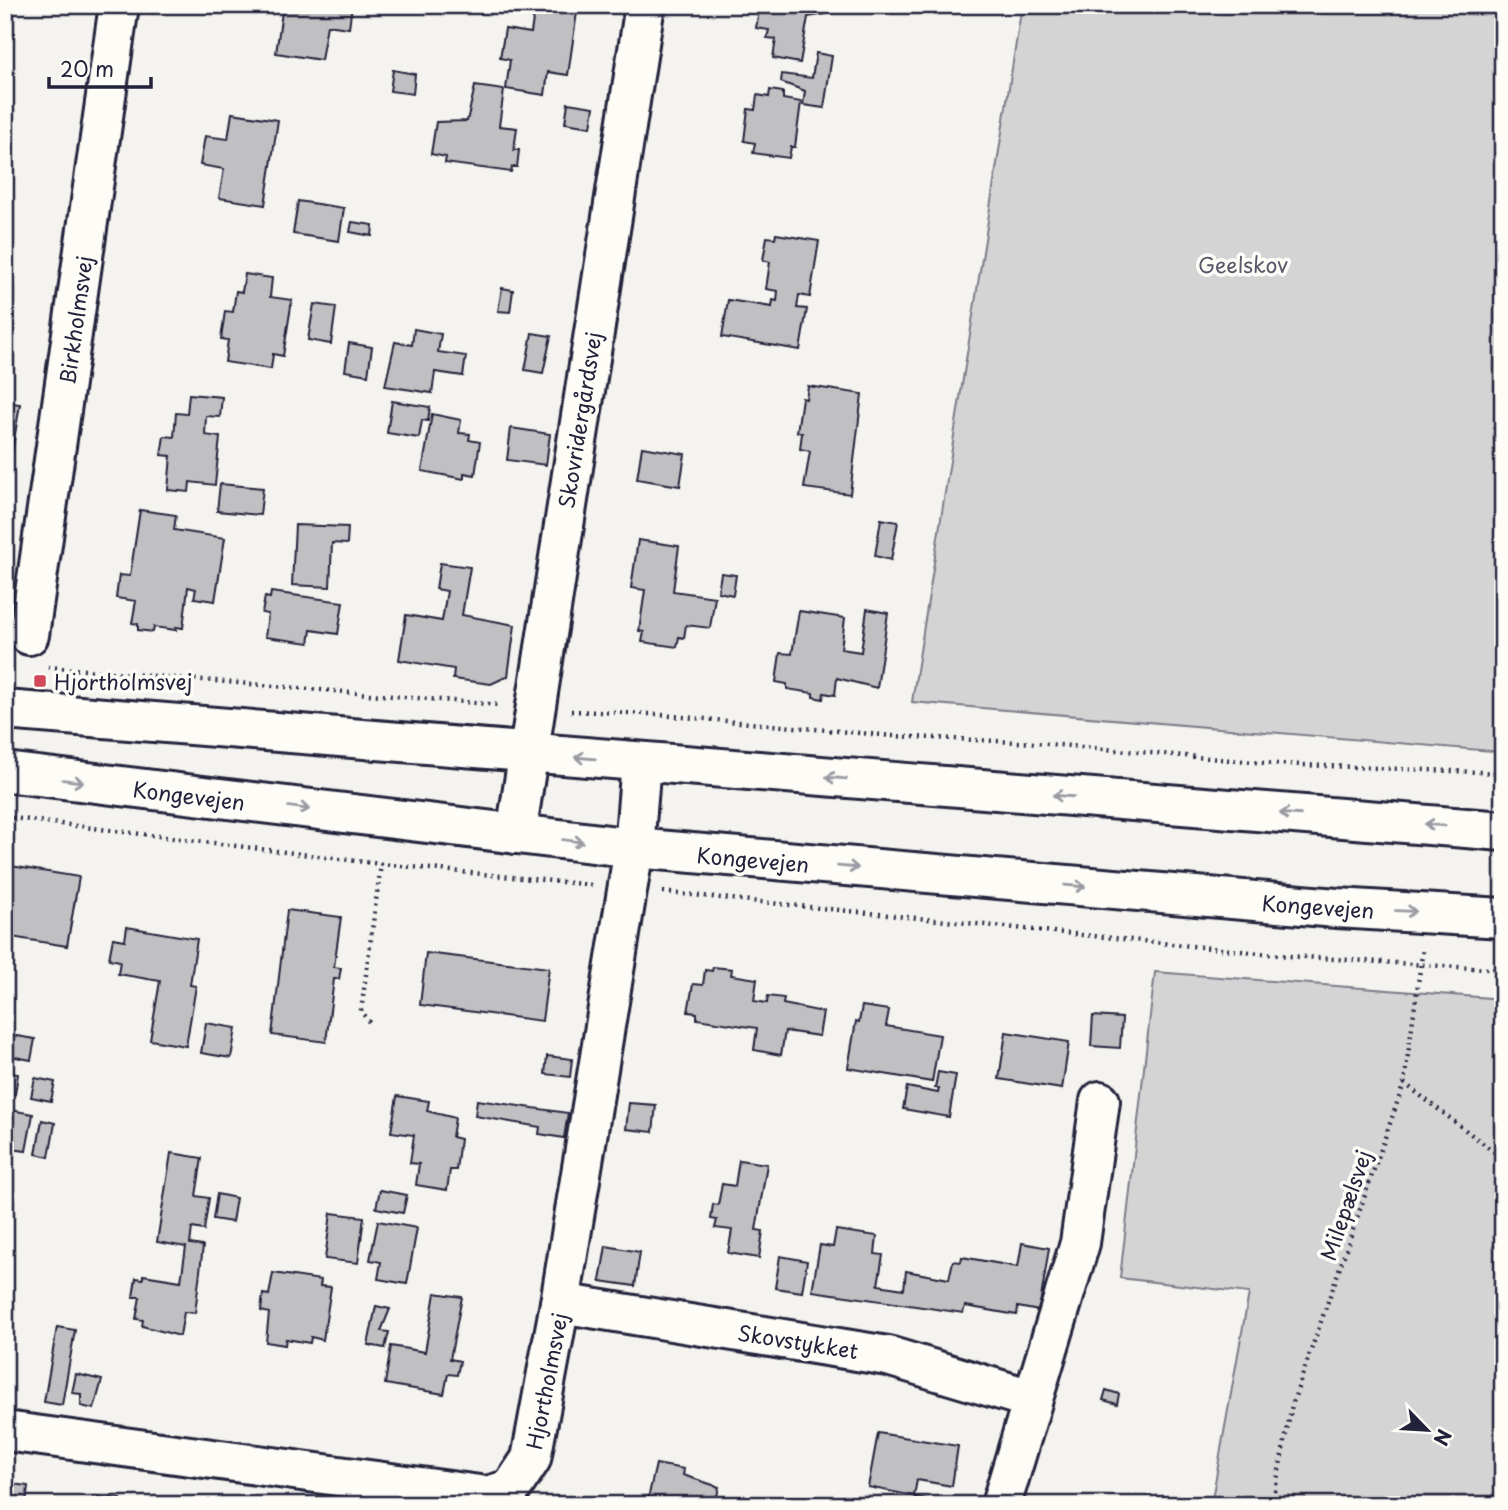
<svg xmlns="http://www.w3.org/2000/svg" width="1508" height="1510" viewBox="0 0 1508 1510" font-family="'Playpen Sans',sans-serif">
	<rect width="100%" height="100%" fill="#f4f3ef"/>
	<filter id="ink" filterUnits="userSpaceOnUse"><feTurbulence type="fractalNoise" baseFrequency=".0143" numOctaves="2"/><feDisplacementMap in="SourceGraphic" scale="14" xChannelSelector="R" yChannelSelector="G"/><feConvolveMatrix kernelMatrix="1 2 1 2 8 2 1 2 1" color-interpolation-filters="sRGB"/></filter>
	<g filter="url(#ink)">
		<g fill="#d5d4d5" stroke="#7c7b88" stroke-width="2">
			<path d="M1022,5h481v747l-591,-50z"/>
			<path d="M1155,972l348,27v506h-292l38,-212 -129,-15z"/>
		</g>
		<g fill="#c0bfc2" stroke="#22223b" stroke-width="2">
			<path d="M283,5h69l-3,23 -22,-3 -6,35 -45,-7z"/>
			<path d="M535,5h43l-10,70 -20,-3 -3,23 -39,-6 4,-29 -10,-2 5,-29 26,4z"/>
			<path d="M760,5h68l-3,9 -17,3 -8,46 -27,-5 3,-19 -9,-1 2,-8 -13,-2z"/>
			<path d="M816,53l16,3 -8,52 -21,-3 2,-14 -24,-9 1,-8 30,4z"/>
			<path d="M393,70l22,4 -2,20 -23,-3z"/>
			<path d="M475,86l29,4 -5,36 18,2 -3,22h5l-2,17h-5l-1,5 -66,-9 1,-6 -15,-3 5,-32 31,-1z"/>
			<path d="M770,90l13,2v7l18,3 -6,45h-4l-2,11 -36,-5 2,-10 -11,-2 4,-32 7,1 2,-15 12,2z"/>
			<path d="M568,103l26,4 -3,20 -26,-4z"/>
			<path d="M232,113l46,7 -13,85 -46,-7 5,-29 -24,-4 5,-29 23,3z"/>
			<path d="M298,201l46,7 -5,33 -46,-7z"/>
			<path d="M352,222l21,3 -1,11 -22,-4z"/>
			<path d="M776,234l43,7 -9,56 -11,-2 -2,13 10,1 -7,41 -78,-13 6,-37 44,7 1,-7 4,1 1,-10 -12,-2 4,-27 -7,-2 4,-23 8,1z"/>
			<path d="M245,274l27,4 -2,19 22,3 -9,56 -10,-2 -2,15 -46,-7 3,-22 -7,-1 4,-28 8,1 3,-21 6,1z"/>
			<path d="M502,288l11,2 -3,22 -12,-1z"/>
			<path d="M314,304l22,3 -5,37 -23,-4z"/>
			<path d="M414,329l27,5 -3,18 28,4 -3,20 -28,-4 -3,21 -47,-7 10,-44 17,3z"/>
			<path d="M532,333l19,3 -8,37 -18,-3z"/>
			<path d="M349,343l23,4 -4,28 -23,-4z"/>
			<path d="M808,386l54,8 -12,100 -46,-6 6,-37 -10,-2 2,-16 -5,-1 5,-34 4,1z"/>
			<path d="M189,394l33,3 -2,20 -14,-1 -1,19 15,2 -5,48 -25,-3 -1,10 -21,-2 3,-34 -10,-1 3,-19 10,1 2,-24 11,1z"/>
			<path d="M392,401l38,6 -2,14 -6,-1 -3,18 -32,-5z"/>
			<path d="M5,402l15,2 -13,79h-2z"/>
			<path d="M432,414l29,6 -2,13 11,1 -1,6 11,2 -5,33 -11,-2v6l-42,-8z"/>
			<path d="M511,428l39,6 -4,31 -39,-5z"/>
			<path d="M642,447l43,7 -5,32 -43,-7z"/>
			<path d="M220,484l43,4 -3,27 -43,-4z"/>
			<path d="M140,510l36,5 -2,15 51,8 -10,63 -21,-3 2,-9 -8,-2 -5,41 -7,-1v3l-22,-3 -1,5 -15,-2v-6l-6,-1 4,-22 -20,-3 3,-23 11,1z"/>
			<path d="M881,519l17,3 -7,38 -16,-4z"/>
			<path d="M295,525l53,2 -1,17 -15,-1 -2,44 -38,-2z"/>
			<path d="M638,540l41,6 -6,45 42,6 -5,31 -24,-3 -2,13 -5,-1 -2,10 -35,-5 2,-10 -5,-1 6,-41 -14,-2z"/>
			<path d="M440,563l30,4 -8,48 53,10 -7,51 -17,8 -38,-5 1,-10 -55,-9 7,-45 36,6 5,-30 -11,-2z"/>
			<path d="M721,573l15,2 -3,20 -15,-3z"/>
			<path d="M271,592l72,10 -5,32 -27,-4 -2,13 -44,-6 3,-23 -6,-1 3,-16 5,1z"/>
			<path d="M867,609l21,4 -11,75 -40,-10 -2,17 -11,-2 -1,6 -10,-2v-4l-26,-4v-5l-11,-2 4,-29 12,1 7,-43 46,7 -4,31 20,3z"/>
			<path d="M5,865l74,12 -12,69 -62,-10z"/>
			<path d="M287,910l54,7 -7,50 7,1 -2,11h-5l-8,63 -54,-7z"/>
			<path d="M127,927l70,12 -7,46 6,1 -10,60 -36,-6 10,-59 -42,-7 2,-13 -11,-2 4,-21 12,2z"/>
			<path d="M426,953l123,15 -7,53 -122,-16z"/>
			<path d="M713,967l19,2 -1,6 26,4 -3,22 13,2 1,-7 16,2 -1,6 40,8 -4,24 -34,-5 -4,24 -27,-5 3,-22 -60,-9v-6l-9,-1 5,-28 10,1 2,-15 7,1z"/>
			<path d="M862,1006l27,4 -3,16 54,9 -8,47 -84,-14 8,-47 3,1z"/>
			<path d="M1093,1016l29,2 -2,30 -29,-2z"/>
			<path d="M206,1023l30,5 -5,30 -30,-5z"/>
			<path d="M1006,1032l63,10 -7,47 -63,-10z"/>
			<path d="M5,1034l30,5 -4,21 -26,-5z"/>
			<path d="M547,1056l25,3 -2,18 -25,-3z"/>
			<path d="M5,1072l13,2 -3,20 -10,-1z"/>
			<path d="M938,1072l18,3 -7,42 -46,-8 4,-22 31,6 1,-5h-4z"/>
			<path d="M35,1078l20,4 -4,19 -20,-4z"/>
			<path d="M397,1096l32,5 -2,10 28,7 -3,19 8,2 -4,31h-6l-3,20 -31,-5 3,-21 -9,-1 4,-28 -23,-3z"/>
			<path d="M477,1100l91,13 -4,25 -25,-4 1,-7 -65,-11z"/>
			<path d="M629,1103l27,2 -3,27 -27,-3z"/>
			<path d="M5,1109l28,5 -7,37 -21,-3z"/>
			<path d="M42,1120l13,3 -6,34 -13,-3z"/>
			<path d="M171,1153l31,5 -6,38 13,2 -5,32 -12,-2 -2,16 13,2 -8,67 -11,-1 -4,24 -38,-10 1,-6 -7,-1 4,-22h-7l3,-19 7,1v-4l38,6 5,-34 -29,-5z"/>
			<path d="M739,1160l28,4 -11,66 7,1 -4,27 -31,-5 4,-23 -17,-2 2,-8 -6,-1 2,-15 5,1 4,-21 13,2z"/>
			<path d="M380,1190l27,5 -4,18 -27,-5z"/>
			<path d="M217,1194l19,4 -4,24 -19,-3z"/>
			<path d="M331,1213l33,4 -6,46 -33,-4z"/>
			<path d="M378,1221l39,7 -10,56 -29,-5 3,-17 -11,-2z"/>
			<path d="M836,1230l41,6 -2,18 8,1 -5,30 26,4 2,-18 43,8 4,-18 8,1 1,-5 56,10 4,-24 27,5 -10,63 -21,-4 -1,8 -52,-9 -2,7 -151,-22 8,-46 13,2z"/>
			<path d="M5,1238l7,8 -2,17 -5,3z"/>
			<path d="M606,1246l34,6 -5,34 -35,-5z"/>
			<path d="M780,1256l27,5 -5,31 -27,-4z"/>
			<path d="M273,1273l48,7 -1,6 11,1 -8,53 -12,-3 -1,6 -24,-4 -1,6 -19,-3 3,-29 -8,-2 2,-17 6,1z"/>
			<path d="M435,1293l27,4 -12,62 10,2 -3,14 -9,-1 -4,20 -59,-10 6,-38 34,6z"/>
			<path d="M376,1306l14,3 -9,22 8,1 -4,16 -17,-3z"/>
			<path d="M57,1327l18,3 -13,75 -18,-3z"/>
			<path d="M76,1374l26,6 -8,29 -13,-3v-12l-9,-1z"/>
			<path d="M1106,1390l13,4 -2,10 -14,-4z"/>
			<path d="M878,1433l80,13 -6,40 -35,-6 -3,16 -46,-9z"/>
			<path d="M656,1464l28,5 -1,6 36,12 -3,14 19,4h-95l7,-2z"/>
			<path d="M5,1483l23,3 -2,19h-21z"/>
			<path d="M93,1496l28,3 -1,6h-28z"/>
			<path d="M915,1497l48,8h-50z"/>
		</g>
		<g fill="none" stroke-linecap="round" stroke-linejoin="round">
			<defs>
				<g id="minor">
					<path d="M29,635l90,-630"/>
					<path d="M516,834l129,-829"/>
					<path d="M560,1303l328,53 143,43"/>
					<path d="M5,1431l482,65 24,-7 20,-30 29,-156 74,-455 7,-86"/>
					<path d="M1001,1505l79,-262 20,-142"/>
				</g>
				<g id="major">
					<path d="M5,710l1498,121"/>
					<path d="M5,772l629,76 703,60 166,10"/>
				</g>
			</defs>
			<use href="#minor" stroke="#22223b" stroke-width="44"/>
			<use href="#major" stroke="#22223b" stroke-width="44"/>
			<g stroke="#22223b" stroke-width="4.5" stroke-dasharray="2 5" stroke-linecap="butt">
				<path d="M48,667l452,38"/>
				<path d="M571,711l79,3 243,22 143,7 241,21 226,9"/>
				<path d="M5,817l376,47 211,21"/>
				<path d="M663,892l626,64 214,14"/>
				<path d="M369,1022l-8,-11 20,-147"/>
				<path d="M1404,1083l94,72 5,10"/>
				<path d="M1272,1505l20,-100 112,-322 19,-135"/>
			</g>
			<use href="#minor" stroke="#fdfcf7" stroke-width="38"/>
			<use href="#major" stroke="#fdfcf7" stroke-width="38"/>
		</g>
		<defs><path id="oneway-shaft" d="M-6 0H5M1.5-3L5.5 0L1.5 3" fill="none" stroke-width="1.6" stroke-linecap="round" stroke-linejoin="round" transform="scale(1.75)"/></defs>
		<g stroke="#9a9aa2">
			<use href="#oneway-shaft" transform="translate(585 758) rotate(-175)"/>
			<use href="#oneway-shaft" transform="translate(836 778) rotate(-175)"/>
			<use href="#oneway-shaft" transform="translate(73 781) rotate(7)"/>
			<use href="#oneway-shaft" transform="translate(1063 796) rotate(-176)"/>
			<use href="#oneway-shaft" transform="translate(299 808) rotate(7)"/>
			<use href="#oneway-shaft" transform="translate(1290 814) rotate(-176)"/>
			<use href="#oneway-shaft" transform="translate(1435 825) rotate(-175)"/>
			<use href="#oneway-shaft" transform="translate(573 841) rotate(7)"/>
			<use href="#oneway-shaft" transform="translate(848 867) rotate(5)"/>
			<use href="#oneway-shaft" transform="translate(1075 886) rotate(5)"/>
			<use href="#oneway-shaft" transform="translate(1406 911) rotate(2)"/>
		</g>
	</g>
	<rect fill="#d1495b" stroke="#fdfcf7" stroke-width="2.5" x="33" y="674" width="14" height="14" rx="3.5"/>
	<g text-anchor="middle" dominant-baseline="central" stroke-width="7" stroke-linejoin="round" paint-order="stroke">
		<g font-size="21" fill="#585769" stroke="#fdfcf7">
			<text x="1243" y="264">Geelskov</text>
		</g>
		<g font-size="21" fill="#22223b" stroke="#fdfcf7">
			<text transform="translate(75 320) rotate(-82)">Birkholmsvej</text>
			<text transform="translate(579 420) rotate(-81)">Skovridergårdsvej</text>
			<text transform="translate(189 795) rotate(7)">Kongevejen</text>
			<text transform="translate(753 859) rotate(5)">Kongevejen</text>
			<text transform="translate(1318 906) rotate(4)">Kongevejen</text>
			<text transform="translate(1345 1205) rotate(-71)">Milepælsvej</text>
			<text transform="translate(798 1341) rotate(9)">Skovstykket</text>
			<text transform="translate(546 1381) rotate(-79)">Hjortholmsvej</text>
		</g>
		<g font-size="21" fill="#22223b" stroke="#fdfcf7" text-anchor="start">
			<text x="54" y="681">Hjortholmsvej</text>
		</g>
	</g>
	<rect width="1508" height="1510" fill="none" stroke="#fdfcf7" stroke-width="28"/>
	<rect x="14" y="14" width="1480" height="1482" fill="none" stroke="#22223b" stroke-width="2.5" filter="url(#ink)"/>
	<g transform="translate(1427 1430) rotate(115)" stroke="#fdfcf7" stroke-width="5" paint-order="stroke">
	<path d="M0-5L12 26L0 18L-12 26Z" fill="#22223b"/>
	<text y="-10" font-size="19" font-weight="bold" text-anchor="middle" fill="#22223b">N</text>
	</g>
	<path d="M49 77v10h102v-10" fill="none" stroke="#22223b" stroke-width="3.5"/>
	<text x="60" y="77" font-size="21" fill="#22223b" stroke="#fdfcf7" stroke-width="5" paint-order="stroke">20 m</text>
</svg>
